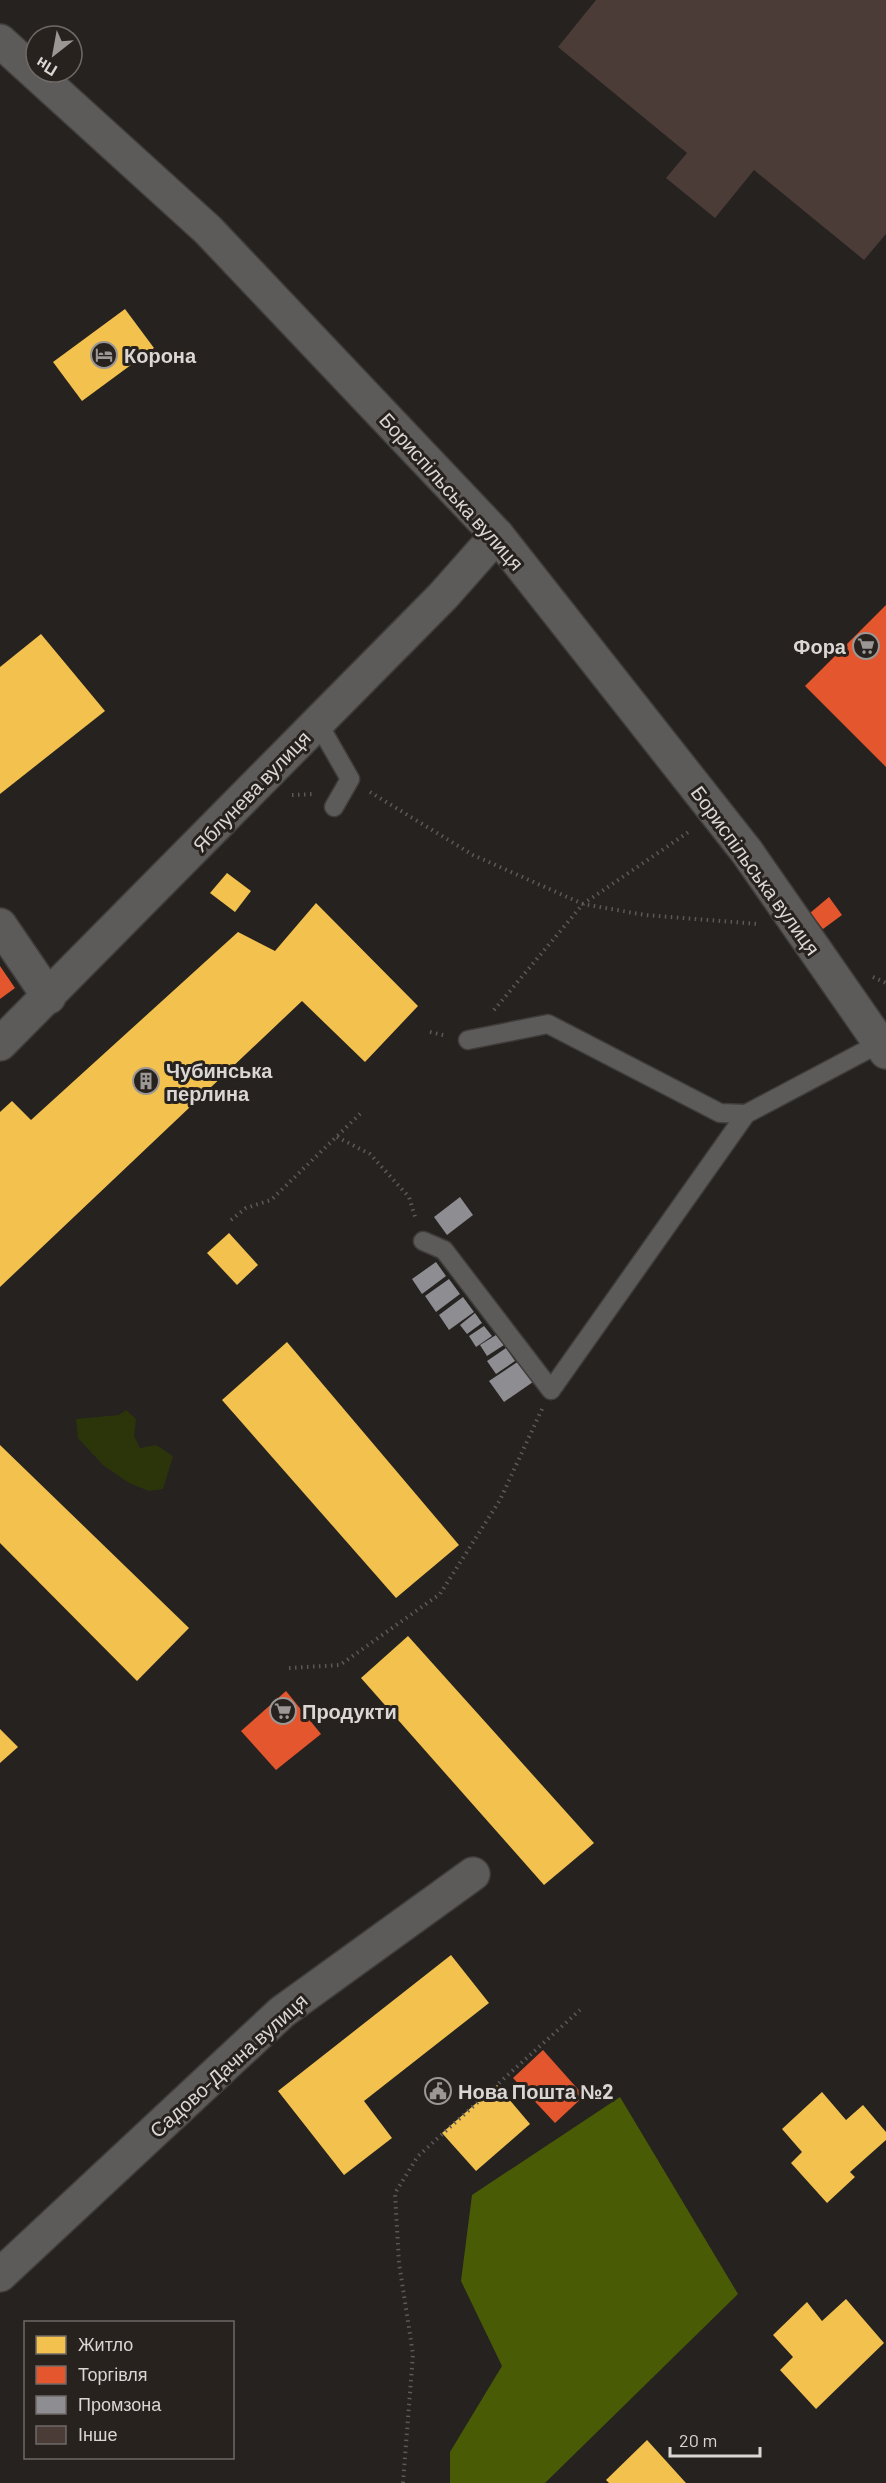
<svg xmlns="http://www.w3.org/2000/svg" width="886" height="2483" viewBox="0 0 886 2483" font-family="Barlow,sans-serif">
	<rect width="100%" height="100%" fill="#252220"/>
	<path fill="#2c350a" d="M126,1410l10,9 -2,17 6,12 16,-3 17,11 -10,33 -14,2 -20,-8 -26,-18 -25,-27 -2,-19 43,-4z"/>
	<path fill="#4a5b06" d="M620,2097l118,197 -193,189h-95v-31l52,-86 -41,-85 11,-86z"/>
	<g fill="#f2c14e">
		<path d="M125,309l29,39 -72,53 -29,-39z"/>
		<path d="M41,634l64,77 -105,83v-127z"/>
		<path d="M227,873l24,18 -16,21 -25,-19z"/>
		<path d="M316,903l102,103 -53,56 -63,-61 -302,286v-175l12,-11 19,19 207,-188 37,19z"/>
		<path d="M229,1233l29,32 -21,20 -30,-32z"/>
		<path d="M287,1342l172,203 -63,53 -174,-198z"/>
		<path d="M0,1445l189,183 -52,53 -137,-138z"/>
		<path d="M408,1636l186,207 -50,42 -183,-207z"/>
		<path d="M0,1729l18,18 -18,16z"/>
		<path d="M451,1955l38,48 -125,98 28,37 -48,37 -66,-84z"/>
		<path d="M497,2085l33,39 -54,47 -34,-38z"/>
		<path d="M822,2092l24,28 17,-15 23,27v8l-36,32 5,5 -28,26 -36,-40 11,-11 -20,-23z"/>
		<path d="M846,2299l38,44 -68,66 -36,-39 13,-13 -20,-22 34,-33 15,19z"/>
		<path d="M647,2440l39,43h-77l-3,-3z"/>
	</g>
	<g fill="#e4572e">
		<path d="M886,605v162l-81,-81z"/>
		<path d="M829,897l13,18 -19,14 -13,-16z"/>
		<path d="M0,966l15,22 -15,11z"/>
		<path d="M286,1691l35,43 -45,36 -35,-39z"/>
		<path d="M543,2050l41,46 -29,27 -42,-45z"/>
	</g>
	<g fill="#8d8d92">
		<path d="M460,1197l13,18 -26,20 -13,-18z"/>
		<path d="M436,1262l10,14 -24,18 -10,-15z"/>
		<path d="M449,1279l11,15 -24,18 -11,-16z"/>
		<path d="M463,1297l11,15 -25,18 -10,-15z"/>
		<path d="M475,1313l7,10 -15,11 -7,-9z"/>
		<path d="M484,1326l8,10 -16,11 -7,-11z"/>
		<path d="M496,1335l8,10 -17,11 -7,-11z"/>
		<path d="M506,1348l9,13 -19,13 -9,-13z"/>
		<path d="M519,1361l14,21 -29,20 -15,-21z"/>
	</g>
	<path fill="#4c3c37" d="M596,0h290v234l-22,26 -110,-90 -39,48 -49,-40 21,-25 -129,-106z"/>
	<g fill="none" stroke-linecap="round" stroke-linejoin="round">
		<defs>
			<g id="lane">
				<path d="M318,723l32,56 -16,28"/>
				<path d="M468,1040l80,-16 172,89 26,1"/>
				<path d="M423,1241l21,9 107,140 195,-276 134,-71"/>
			</g>
			<g id="street">
				<path d="M0,925l49,72"/>
				<path d="M0,1044l443,-448 54,-61"/>
				<path d="M0,2275l282,-263 191,-138"/>
			</g>
			<path id="secondary" d="M0,41l208,189 289,305 250,317 139,200"/>
		</defs>
		<use href="#lane" stroke="#3f3c3a" stroke-width="21"/>
		<use href="#street" stroke="#3f3c3a" stroke-width="36"/>
		<use href="#secondary" stroke="#3f3c3a" stroke-width="36"/>
		<g stroke="#5c5a59" stroke-width="4" stroke-dasharray="1.5 4.5" stroke-linecap="butt">
			<path d="M370,792l103,63 110,49 62,11 114,9"/>
			<path d="M292,795l22,-1"/>
			<path d="M873,977l13,6"/>
			<path d="M494,1010l89,-106 107,-73"/>
			<path d="M430,1032l17,4"/>
			<path d="M337,1137l33,17 39,43 7,23"/>
			<path d="M231,1220l15,-12 25,-8 92,-89"/>
			<path d="M289,1668l51,-3 100,-71 60,-94 42,-91"/>
			<path d="M403,2483l10,-129 -14,-91 -4,-70 23,-37 162,-146"/>
		</g>
		<use href="#lane" stroke="#5d5b5a" stroke-width="18"/>
		<use href="#street" stroke="#5d5b5a" stroke-width="33"/>
		<use href="#secondary" stroke="#5d5b5a" stroke-width="33"/>
	</g>
	<defs>
		<symbol id="hotel-ring" viewBox="-11 -11 22 22"><circle r="9.5" fill="#27221e" stroke="#9b9795" stroke-width="1.5"/><path d="M-6-4.5h1.5V1H6V5H4.5V3h-9V5H-6ZM-4 0a1.8 1.8 0 1 1 3.6 0ZM.5 0V-2.5h3Q6-2.5 6 0Z" fill="#9b9795"/></symbol>
		<symbol id="supermarket-ring" viewBox="-11 -11 22 22"><circle r="9.5" fill="#27221e" stroke="#9b9795" stroke-width="1.5"/><path d="M-6-5.5h2.5l.6 2H6L4.5 2H-2.5L-4.4-4H-6ZM-1.5 3.2a1.3 1.3 0 1 0 .1 0ZM3 3.2a1.3 1.3 0 1 0 .1 0Z" fill="#9b9795"/></symbol>
		<symbol id="building-ring" viewBox="-11 -11 22 22"><circle r="9.5" fill="#27221e" stroke="#9b9795" stroke-width="1.5"/><path d="M-4-6H4V6H1V3H-1V6H-4ZM-2.5-4.3h1.7v1.8h-1.7ZM.8-4.3h1.7v1.8H.8ZM-2.5-1h1.7V.8h-1.7ZM.8-1h1.7V.8H.8Z" fill="#9b9795"/></symbol>
		<symbol id="civic-ring" viewBox="-11 -11 22 22"><circle r="9.5" fill="#27221e" stroke="#9b9795" stroke-width="1.5"/><path d="M-.6-6.5H3V-4.5H.6V-3L4-1V1h2V6H-6V1h2V-1L-.6-3ZM-1.2 2.5V6h2.4V2.5Z" fill="#9b9795"/></symbol>
	</defs>
	<g fill-rule="evenodd">
		<use href="#hotel-ring" x="89" y="340" width="30" height="30"/>
		<use href="#supermarket-ring" x="851" y="631" width="30" height="30"/>
		<use href="#building-ring" x="131" y="1066" width="30" height="30"/>
		<use href="#supermarket-ring" x="268" y="1696" width="30" height="30"/>
		<use href="#civic-ring" x="423" y="2076" width="30" height="30"/>
	</g>
	<g text-anchor="middle" dominant-baseline="central" stroke-width="6" stroke-linejoin="round" paint-order="stroke">
		<g font-size="20" font-weight="bold" fill="#dad6d4" stroke="#27221e" text-anchor="start">
			<text x="124" y="355">Корона</text>
			<text x="846" y="646" text-anchor="end">Фора</text>
			<text x="166" y="1070">Чубинська<tspan x="166" dy="23">перлина</tspan></text>
			<text x="302" y="1711">Продукти</text>
			<text x="458" y="2091">Нова Пошта №2</text>
		</g>
		<g font-size="20" fill="#dad6d4" stroke="#27221e">
			<text transform="translate(452 491) rotate(48)">Бориспільська вулиця</text>
			<text transform="translate(251 791) rotate(-46)">Яблунева вулиця</text>
			<text transform="translate(756 870) rotate(54)">Бориспільська вулиця</text>
			<text transform="translate(228 2065) rotate(-42)">Садово-Дачна вулиця</text>
		</g>
	</g>
	<rect x="24" y="2321" width="210" height="138" fill="#27221e" stroke="#6f6a67" stroke-width="1.5"/>
	<rect x="36" y="2336" width="30" height="18" fill="#f2c14e" stroke="#6f6a67" stroke-width="1.5"/>
	<text x="78" y="2351" font-size="18" fill="#dad6d4">Житло</text>
	<rect x="36" y="2366" width="30" height="18" fill="#e4572e" stroke="#6f6a67" stroke-width="1.5"/>
	<text x="78" y="2381" font-size="18" fill="#dad6d4">Торгівля</text>
	<rect x="36" y="2396" width="30" height="18" fill="#8d8d92" stroke="#6f6a67" stroke-width="1.5"/>
	<text x="78" y="2411" font-size="18" fill="#dad6d4">Промзона</text>
	<rect x="36" y="2426" width="30" height="18" fill="#4c3c37" stroke="#6f6a67" stroke-width="1.5"/>
	<text x="78" y="2441" font-size="18" fill="#dad6d4">Інше</text>
	<g transform="translate(54 54) rotate(211)"><circle r="28" fill="#27221e" stroke="#6f6a67" stroke-width="1.5"/>
	<path d="M0-4.5L10 22L0 15L-10 22Z" fill="#9b9795"/>
	<text y="-9" font-size="16" font-weight="bold" text-anchor="middle" fill="#dad6d4">Пн</text>
	</g>
	<path d="M670 2447v9h90v-9" fill="none" stroke="#dad6d4" stroke-width="3"/>
	<text x="679" y="2447" font-size="18" fill="#dad6d4" stroke="#27221e" stroke-width="4.5" paint-order="stroke">20 m</text>
</svg>
